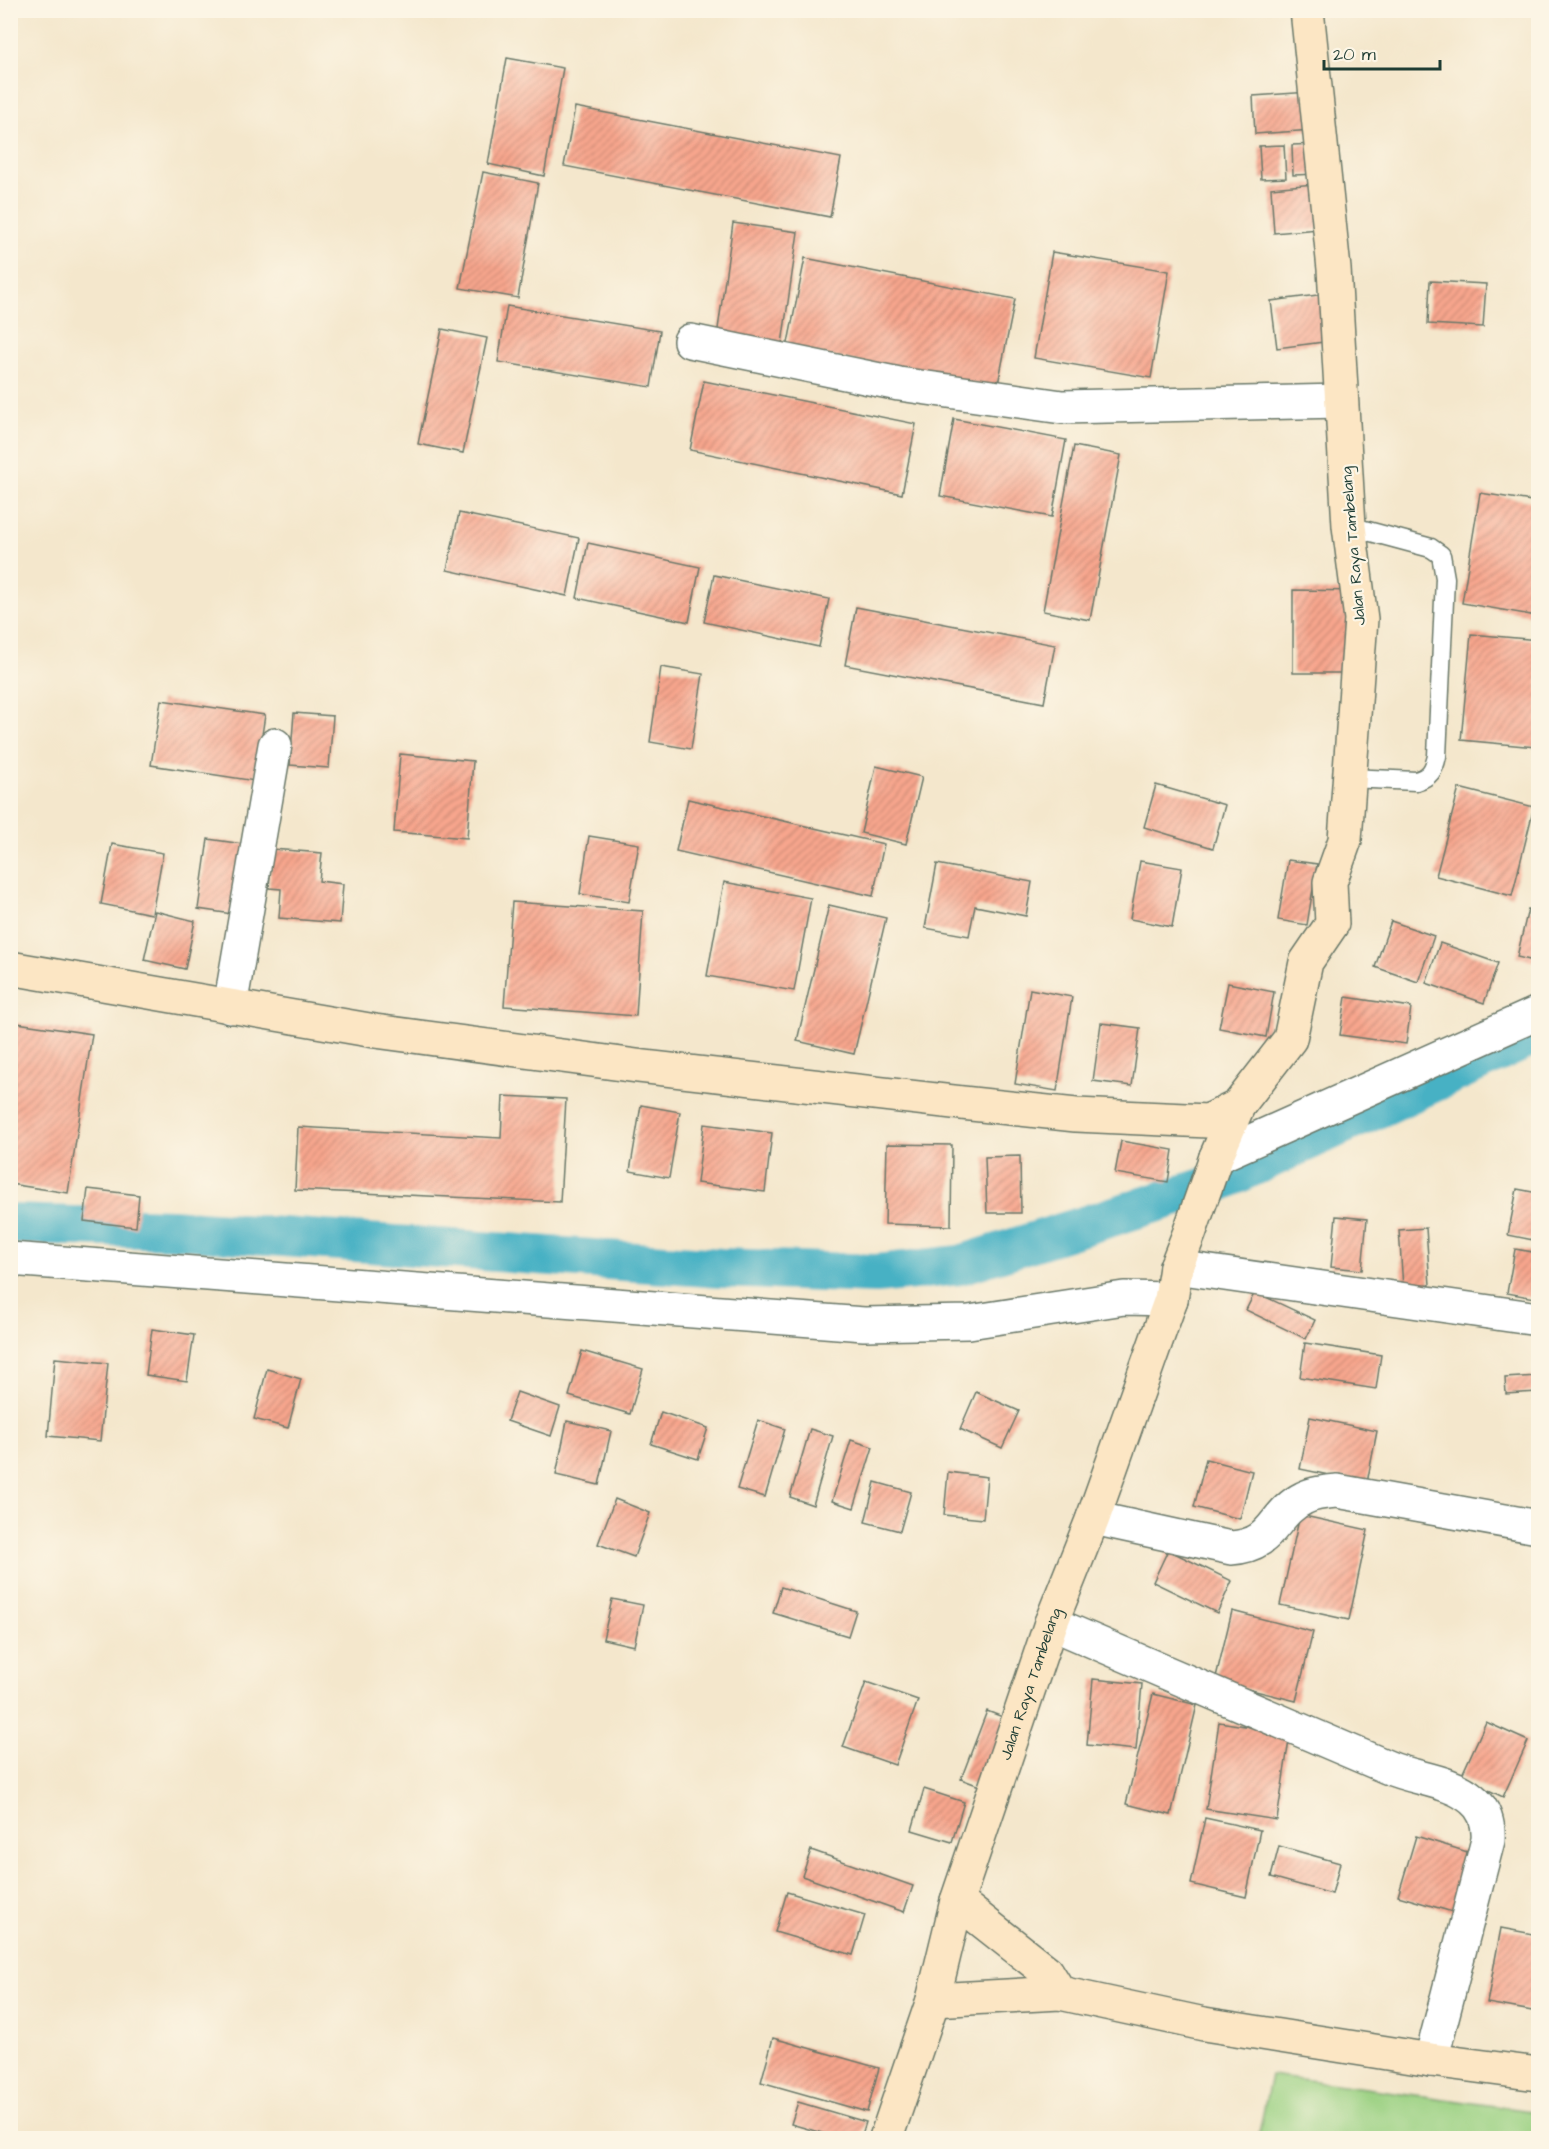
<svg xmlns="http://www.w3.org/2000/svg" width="1549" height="2149" viewBox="0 0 1549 2149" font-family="'Architects Daughter',sans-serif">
	<defs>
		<pattern id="building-hatch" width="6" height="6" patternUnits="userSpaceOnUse" patternTransform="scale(1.5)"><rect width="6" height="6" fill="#f8a68d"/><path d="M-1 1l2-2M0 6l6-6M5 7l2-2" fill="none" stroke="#c88874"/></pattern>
	</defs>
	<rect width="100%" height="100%" fill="#fcf5e5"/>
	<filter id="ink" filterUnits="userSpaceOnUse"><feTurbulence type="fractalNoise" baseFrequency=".0167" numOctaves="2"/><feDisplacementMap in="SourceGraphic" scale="12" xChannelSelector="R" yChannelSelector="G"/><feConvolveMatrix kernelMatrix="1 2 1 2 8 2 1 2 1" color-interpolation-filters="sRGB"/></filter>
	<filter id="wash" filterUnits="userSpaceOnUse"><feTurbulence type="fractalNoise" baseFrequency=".008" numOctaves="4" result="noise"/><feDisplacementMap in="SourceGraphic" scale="24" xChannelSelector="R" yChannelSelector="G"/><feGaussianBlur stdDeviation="1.35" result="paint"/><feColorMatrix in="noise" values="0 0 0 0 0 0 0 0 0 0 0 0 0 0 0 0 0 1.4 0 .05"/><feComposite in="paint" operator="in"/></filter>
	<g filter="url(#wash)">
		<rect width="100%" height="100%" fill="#f4e7cc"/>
		<path fill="#9bd183" stroke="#5d875c" stroke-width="1.5" d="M1271,2075l267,37v26h-280z"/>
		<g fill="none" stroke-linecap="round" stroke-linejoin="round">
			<path stroke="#46b1c4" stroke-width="40" d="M10,1224l161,5 550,39 155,6 84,-9 255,-81 323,-150"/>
		</g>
		<g id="blocks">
			<g fill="url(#building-hatch)">
				<path d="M507,58l56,10 -19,108 -56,-12z"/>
				<path d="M1324,91l3,38 -72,5 -2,-38z"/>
				<path d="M575,107l266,51 -11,59 -266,-51z"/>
				<path d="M1318,144l1,30 -26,1 -1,-30z"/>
				<path d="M1284,145l2,33 -25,1 -2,-33z"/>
				<path d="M483,172l55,11 -20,115 -58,-10z"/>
				<path d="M1325,183l4,45 -55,5 -3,-45z"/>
				<path d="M733,223l65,9 -16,112 -65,-8z"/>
				<path d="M1052,252l117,19 -18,107 -117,-20z"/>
				<path d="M805,258l210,41 -18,90 -210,-41z"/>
				<path d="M1430,281l56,3 -3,43 -55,-3z"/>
				<path d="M1333,293l6,47 -62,8 -6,-47z"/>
				<path d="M507,306l153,25 -9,56 -153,-25z"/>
				<path d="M442,329l45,9 -24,115 -45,-9z"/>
				<path d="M704,381l212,43 -14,70 -212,-44z"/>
				<path d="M954,419l112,21 -14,77 -112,-21z"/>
				<path d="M1074,446l47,9 -31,165 -47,-9z"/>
				<path d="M1480,493l58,9v103l-1,11 -75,-13z"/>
				<path d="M459,513l120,25 -12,58 -120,-26z"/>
				<path d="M588,543l112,24 -11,55 -112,-24z"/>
				<path d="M714,575l115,24 -10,48 -115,-25z"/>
				<path d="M1293,590l68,1v82h-68z"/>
				<path d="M856,607l199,38 -11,58 -199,-38z"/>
				<path d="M1471,634l67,6v75l-2,32 -75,-7z"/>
				<path d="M661,667l42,7 -12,75 -41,-7z"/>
				<path d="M161,700l104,15 -10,66 -104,-16z"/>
				<path d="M294,713l39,3 -4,52 -39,-3z"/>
				<path d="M400,754l73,7 -6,77 -73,-6z"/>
				<path d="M876,766l46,11 -16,67 -45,-11z"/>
				<path d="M1156,785l69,20 -12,43 -69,-21z"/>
				<path d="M1459,788l75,19 -22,89 -76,-20z"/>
				<path d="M688,799l196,45 -11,52 -197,-45z"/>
				<path d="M589,836l50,8 -10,58 -49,-8z"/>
				<path d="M208,839l42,6 -11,70 -41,-6z"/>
				<path d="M112,844l51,9 -11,61 -51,-10z"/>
				<path d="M272,849l50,4 -3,28 24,3 -3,39 -61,-5 2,-29 -12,-1z"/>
				<path d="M1288,860l29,4 -10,61 -29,-5z"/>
				<path d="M1140,861l42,7 -10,59 -42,-8z"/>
				<path d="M937,864l95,18 -6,34 -51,-10 -6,30 -44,-8z"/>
				<path d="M724,882l87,16 -17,93 -87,-15z"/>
				<path d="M512,902l131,9 -7,105 -132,-10z"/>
				<path d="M829,905l57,13 -32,136 -57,-13z"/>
				<path d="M1528,909l10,3v50l-21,-5z"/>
				<path d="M155,911l40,10 -10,48 -41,-9z"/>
				<path d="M1391,921l43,15 -16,46 -43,-15z"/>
				<path d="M1440,943l58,20 -14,40 -58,-20z"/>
				<path d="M1228,983l46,9 -8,45 -47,-9z"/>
				<path d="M1030,989l42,8 -15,94 -42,-7z"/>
				<path d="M1346,997l65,10 -5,37 -66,-9z"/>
				<path d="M10,1022l82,12 -24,159 -58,-9z"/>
				<path d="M1101,1023l39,5 -8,58 -39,-5z"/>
				<path d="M503,1096l63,3 -6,103 -265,-12 3,-63 203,11z"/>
				<path d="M641,1105l39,7 -11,66 -39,-7z"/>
				<path d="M704,1124l68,9 -7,59 -68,-9z"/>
				<path d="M1121,1141l52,9 -5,32 -53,-9z"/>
				<path d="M887,1144l65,1 -1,81 -66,-2z"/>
				<path d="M1020,1156l1,57h-34l-2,-56z"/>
				<path d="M88,1189l51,6 -3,32 -52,-6z"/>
				<path d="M1517,1189l21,4v48l-30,-6z"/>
				<path d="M1336,1216l31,3 -5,51 -31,-3z"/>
				<path d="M1426,1228l4,57 -27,2 -4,-57z"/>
				<path d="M1515,1249l23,4v26l-3,19 -28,-5z"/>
				<path d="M1255,1292l60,28 -9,19 -60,-29z"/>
				<path d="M152,1329l42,6 -7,46 -41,-6z"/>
				<path d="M1305,1343l76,12 -5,34 -76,-12z"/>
				<path d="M582,1351l61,18 -13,45 -61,-18z"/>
				<path d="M55,1358l53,5 -8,78 -52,-5z"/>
				<path d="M267,1369l34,10 -13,49 -34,-9z"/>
				<path d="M1538,1376v16l-32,2 -1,-16z"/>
				<path d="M517,1392l43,15 -9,29 -44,-15z"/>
				<path d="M976,1392l43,19 -17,37 -42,-19z"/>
				<path d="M661,1412l47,16 -10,31 -47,-15z"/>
				<path d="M1310,1417l67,14 -10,52 -67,-14z"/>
				<path d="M758,1420l27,9 -20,68 -28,-8z"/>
				<path d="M567,1421l44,10 -12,54 -43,-10z"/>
				<path d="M810,1429l23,7 -20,69 -23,-8z"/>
				<path d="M851,1440l22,7 -19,61 -22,-7z"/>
				<path d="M1206,1459l46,12 -12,48 -46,-12z"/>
				<path d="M948,1472l39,5 -4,42 -39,-4z"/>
				<path d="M875,1482l36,10 -11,39 -35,-9z"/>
				<path d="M615,1499l35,14 -16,44 -36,-13z"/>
				<path d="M1300,1515l68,15 -19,90 -69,-15z"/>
				<path d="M1168,1550l64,31 -15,32 -64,-31z"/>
				<path d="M781,1587l75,24 -8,25 -75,-23z"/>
				<path d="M612,1599l31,6 -9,41 -31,-7z"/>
				<path d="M1232,1611l81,21 -17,69 -81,-20z"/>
				<path d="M1093,1679l49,5 -6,66 -49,-5z"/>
				<path d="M866,1682l52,18 -23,65 -52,-18z"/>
				<path d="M1153,1694l44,11 -26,110 -45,-11z"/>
				<path d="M987,1711l42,16 -26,68 -42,-16z"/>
				<path d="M1219,1722l71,11 -13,87 -71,-11z"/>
				<path d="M1486,1722l42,19 -25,56 -42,-20z"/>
				<path d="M924,1789l40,13 -12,40 -40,-12z"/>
				<path d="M1205,1818l55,12 -14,67 -55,-13z"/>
				<path d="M1416,1836l58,18 -18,59 -58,-17z"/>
				<path d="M1279,1846l61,17 -8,31 -61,-17z"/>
				<path d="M811,1850l102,36 -9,26 -102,-36z"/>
				<path d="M787,1892l78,23 -12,40 -78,-23z"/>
				<path d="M1501,1928l37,7v77l-51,-9z"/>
				<path d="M773,2038l106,30 -12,44 -106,-30z"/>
				<path d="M798,2102l68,20 -5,16h-22l-48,-14z"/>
			</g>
		</g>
	</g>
	<g filter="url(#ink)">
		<use href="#blocks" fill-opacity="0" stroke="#6a7869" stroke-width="1.5"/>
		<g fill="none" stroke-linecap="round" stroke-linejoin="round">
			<defs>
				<path id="lane" d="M1349,526l82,22 10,7 4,23 -8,178c-3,14 -7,21 -21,25l-67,-3"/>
				<g id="street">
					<path d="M690,341l209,43 163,23 279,-6"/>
					<path d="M230,1007l45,-262"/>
					<path d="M1216,1157l322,-144"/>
					<path d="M10,1259l854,65 105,-2 155,-24 47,1"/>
					<path d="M1176,1267l362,52"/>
					<path d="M1093,1518l138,30c45,-3 40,-34 73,-50 9,-5 22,-6 33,-7l201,36"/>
					<path d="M1051,1623c112,48 224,97 336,144 27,12 63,13 85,32 13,10 17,26 16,41l-57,220"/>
				</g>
				<g id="secondary">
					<path d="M10,968l365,63 262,35 325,37 114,12 132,6 30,-15"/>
					<path d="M957,1901l90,71 13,21"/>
					<path d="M933,2000l127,-7 144,31 227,36 107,14"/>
					<path id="s1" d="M886,2138l47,-138 24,-99 94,-278 42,-105 78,-219 5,-32 13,-33 27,-77 22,-51 52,-67 16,-77 26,-38 -2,-42 15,-42 16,-221 -12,-93 -15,-257 -27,-259"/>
				</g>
			</defs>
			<use href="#lane" stroke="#6a7869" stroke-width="21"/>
			<use href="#street" stroke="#6a7869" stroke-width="36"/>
			<use href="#secondary" stroke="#6a7869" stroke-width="36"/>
			<use href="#lane" stroke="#fff" stroke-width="18"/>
			<use href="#street" stroke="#fff" stroke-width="33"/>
			<use href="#secondary" stroke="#fce6c4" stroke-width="33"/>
		</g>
	</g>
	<g text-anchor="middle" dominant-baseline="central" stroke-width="4.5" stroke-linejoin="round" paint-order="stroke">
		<g font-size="16" fill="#1f3d34" stroke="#fcf5e5">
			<text transform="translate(1353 546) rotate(-95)">Jalan Raya Tambelang</text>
			<text stroke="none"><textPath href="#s1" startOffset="477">Jalan Raya Tambelang</textPath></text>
		</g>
	</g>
	<rect width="1549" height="2149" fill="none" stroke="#fcf5e5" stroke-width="36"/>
	<path d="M1324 60v9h116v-9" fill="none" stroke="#1f3d34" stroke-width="3"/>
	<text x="1333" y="60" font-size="18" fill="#1f3d34" stroke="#fcf5e5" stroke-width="4.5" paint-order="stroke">20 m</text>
</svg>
